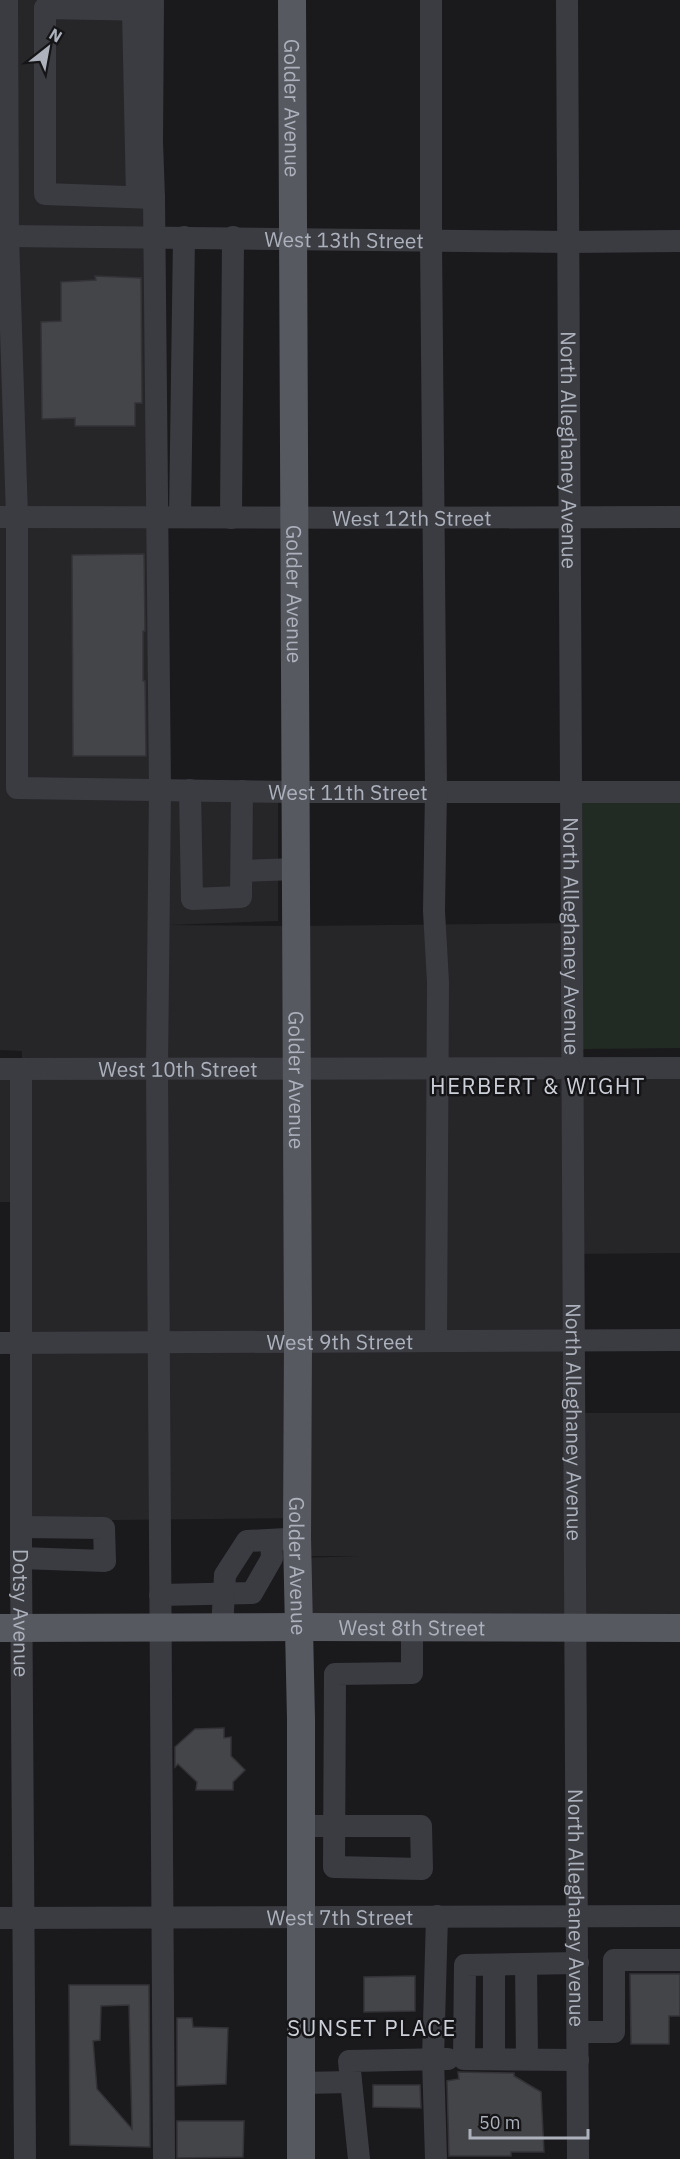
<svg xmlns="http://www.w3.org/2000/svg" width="680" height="2159" viewBox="0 0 680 2159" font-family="'IBM Plex Sans',sans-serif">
	<rect width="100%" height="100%" fill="#1a1a1c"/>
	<path fill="#262629" d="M0,0h148l12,790 118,6v125l-110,4 128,1 275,-3 1,145h108v185l-107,1 1,159h106v218l-381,1v-74l62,-2h-62v-38l-274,3 -3,-319h-22v-133h22v-18l-22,-1z"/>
	<path fill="#222b23" d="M680,797v251l-97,1 -2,-251z"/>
	<g fill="#444549" stroke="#343438" stroke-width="1.5" fill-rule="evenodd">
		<path d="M95,276l46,2 1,125h-7v23h-60v-8l-33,1 -1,-97 20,-1v-39l35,-2z"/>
		<path d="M144,554l1,77h-2v50h2l1,75h-73l-1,-201z"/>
		<path d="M224,1728v10l7,-1v19l14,14 -12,12v8h-37l1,-8 -19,-18 -3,3v-20l20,-18z"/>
		<path d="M630,1974h50v42h-11v28h-38z"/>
		<path d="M415,1976v35l-51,1v-35z"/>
		<path d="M69,1985h80l1,162 -80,-2zM129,2005l3,124 -35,-40 -4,-48 7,-1 1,-34z"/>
		<path d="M177,2018h15l1,9 35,1 -2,56 -49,2z"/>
		<path d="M458,2072l56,1v3l27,16 3,60h-33v4h-62l-2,-75 12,-2z"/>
		<path d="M373,2085h47l1,23 -48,-1z"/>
		<path d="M177,2121h67l-1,36 -66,1z"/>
	</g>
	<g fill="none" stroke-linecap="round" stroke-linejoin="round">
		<g stroke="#3b3c42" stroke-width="22">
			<path id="s1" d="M7,0l1,236 9,281v271l278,4h385"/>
			<path d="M153,0l-1,142 2,56 6,592 -3,279 7,1090"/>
			<path d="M431,0v240l5,551 -2,120 4,71 -2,359"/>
			<path id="s2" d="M567,0l11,2159"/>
			<path d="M133,10l4,187"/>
			<path d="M152,10l-107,-2v186l109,4"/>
			<path id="s3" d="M8,236l560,6 112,-1"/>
			<path id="s4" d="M0,517c227,1 453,1 680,0"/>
			<path d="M180,517l4,-280"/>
			<path d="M231,518l2,-281"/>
			<path d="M190,790l2,109 49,-2 1,-106"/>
			<path d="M242,871l54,-2"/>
			<path id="s5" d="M0,1069l680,-1"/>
			<path id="s6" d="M21,1069v489l4,601"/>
			<path id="s7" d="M0,1343l680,-3"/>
			<path d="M21,1558l84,3 -1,-33 -83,-1"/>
			<path d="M160,1595l92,-2 20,-35 -1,-18"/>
			<path d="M222,1628l3,-53 22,-34 39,-2"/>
			<path d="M301,1826h120l1,43 -88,-2c0,-64 1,-129 1,-193l77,-1v-45"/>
			<path id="s8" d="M0,1918l680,-2"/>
			<path d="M578,1963l-113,2 -1,94 114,1"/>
			<path d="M526,1964l1,95"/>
			<path d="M578,2032h36v-72h66"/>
			<path d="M494,2059v-94"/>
			<path d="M301,2083l50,-1"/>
			<path d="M359,2159l-10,-98 99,-2"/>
			<path d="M436,2159l-3,-100 4,-143"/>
		</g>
		<g stroke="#575961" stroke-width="28">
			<path id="s9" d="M292,0l6,1342 -1,196 4,181v440"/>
			<path id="s10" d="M0,1628l299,-1 381,1"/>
		</g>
	</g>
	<g text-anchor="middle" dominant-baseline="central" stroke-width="5" stroke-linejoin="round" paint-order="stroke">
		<g font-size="21" fill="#acb1bc" stroke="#151517">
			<text stroke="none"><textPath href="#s9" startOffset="108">Golder Avenue</textPath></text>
			<text stroke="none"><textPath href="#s3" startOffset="336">West 13th Street</textPath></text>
			<text stroke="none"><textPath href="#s2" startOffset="450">North Alleghaney Avenue</textPath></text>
			<text stroke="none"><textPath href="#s4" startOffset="412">West 12th Street</textPath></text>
			<text stroke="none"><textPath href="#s9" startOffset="594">Golder Avenue</textPath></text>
			<text stroke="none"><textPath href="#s1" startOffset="1119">West 11th Street</textPath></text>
			<text stroke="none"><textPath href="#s2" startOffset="936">North Alleghaney Avenue</textPath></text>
			<text stroke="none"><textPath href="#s5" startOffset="178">West 10th Street</textPath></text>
			<text stroke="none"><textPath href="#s9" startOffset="1080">Golder Avenue</textPath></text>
			<text stroke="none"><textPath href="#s7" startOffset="340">West 9th Street</textPath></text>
			<text stroke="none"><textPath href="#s2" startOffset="1422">North Alleghaney Avenue</textPath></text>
			<text stroke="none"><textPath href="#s9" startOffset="1566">Golder Avenue</textPath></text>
			<text stroke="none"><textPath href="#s6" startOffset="544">Dotsy Avenue</textPath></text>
			<text stroke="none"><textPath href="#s10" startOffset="412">West 8th Street</textPath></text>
			<text stroke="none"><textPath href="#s2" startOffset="1908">North Alleghaney Avenue</textPath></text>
			<text stroke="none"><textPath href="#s8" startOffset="340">West 7th Street</textPath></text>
		</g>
		<g font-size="22" letter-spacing="1.5" fill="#cdd0d8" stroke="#151517">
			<text x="538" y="1085">HERBERT &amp; WIGHT</text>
			<text x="372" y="2027">SUNSET PLACE</text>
		</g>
	</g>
	<g transform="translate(48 48) rotate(31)" stroke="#151517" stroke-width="4.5" paint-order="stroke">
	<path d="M0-4.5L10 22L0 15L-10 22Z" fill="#acb1bc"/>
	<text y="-9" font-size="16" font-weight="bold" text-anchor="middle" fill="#acb1bc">N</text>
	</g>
	<path d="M470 2129v9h118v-9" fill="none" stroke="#acb1bc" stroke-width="3"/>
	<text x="479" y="2129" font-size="18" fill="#acb1bc" stroke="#151517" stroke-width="4.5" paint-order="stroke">50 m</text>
</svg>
